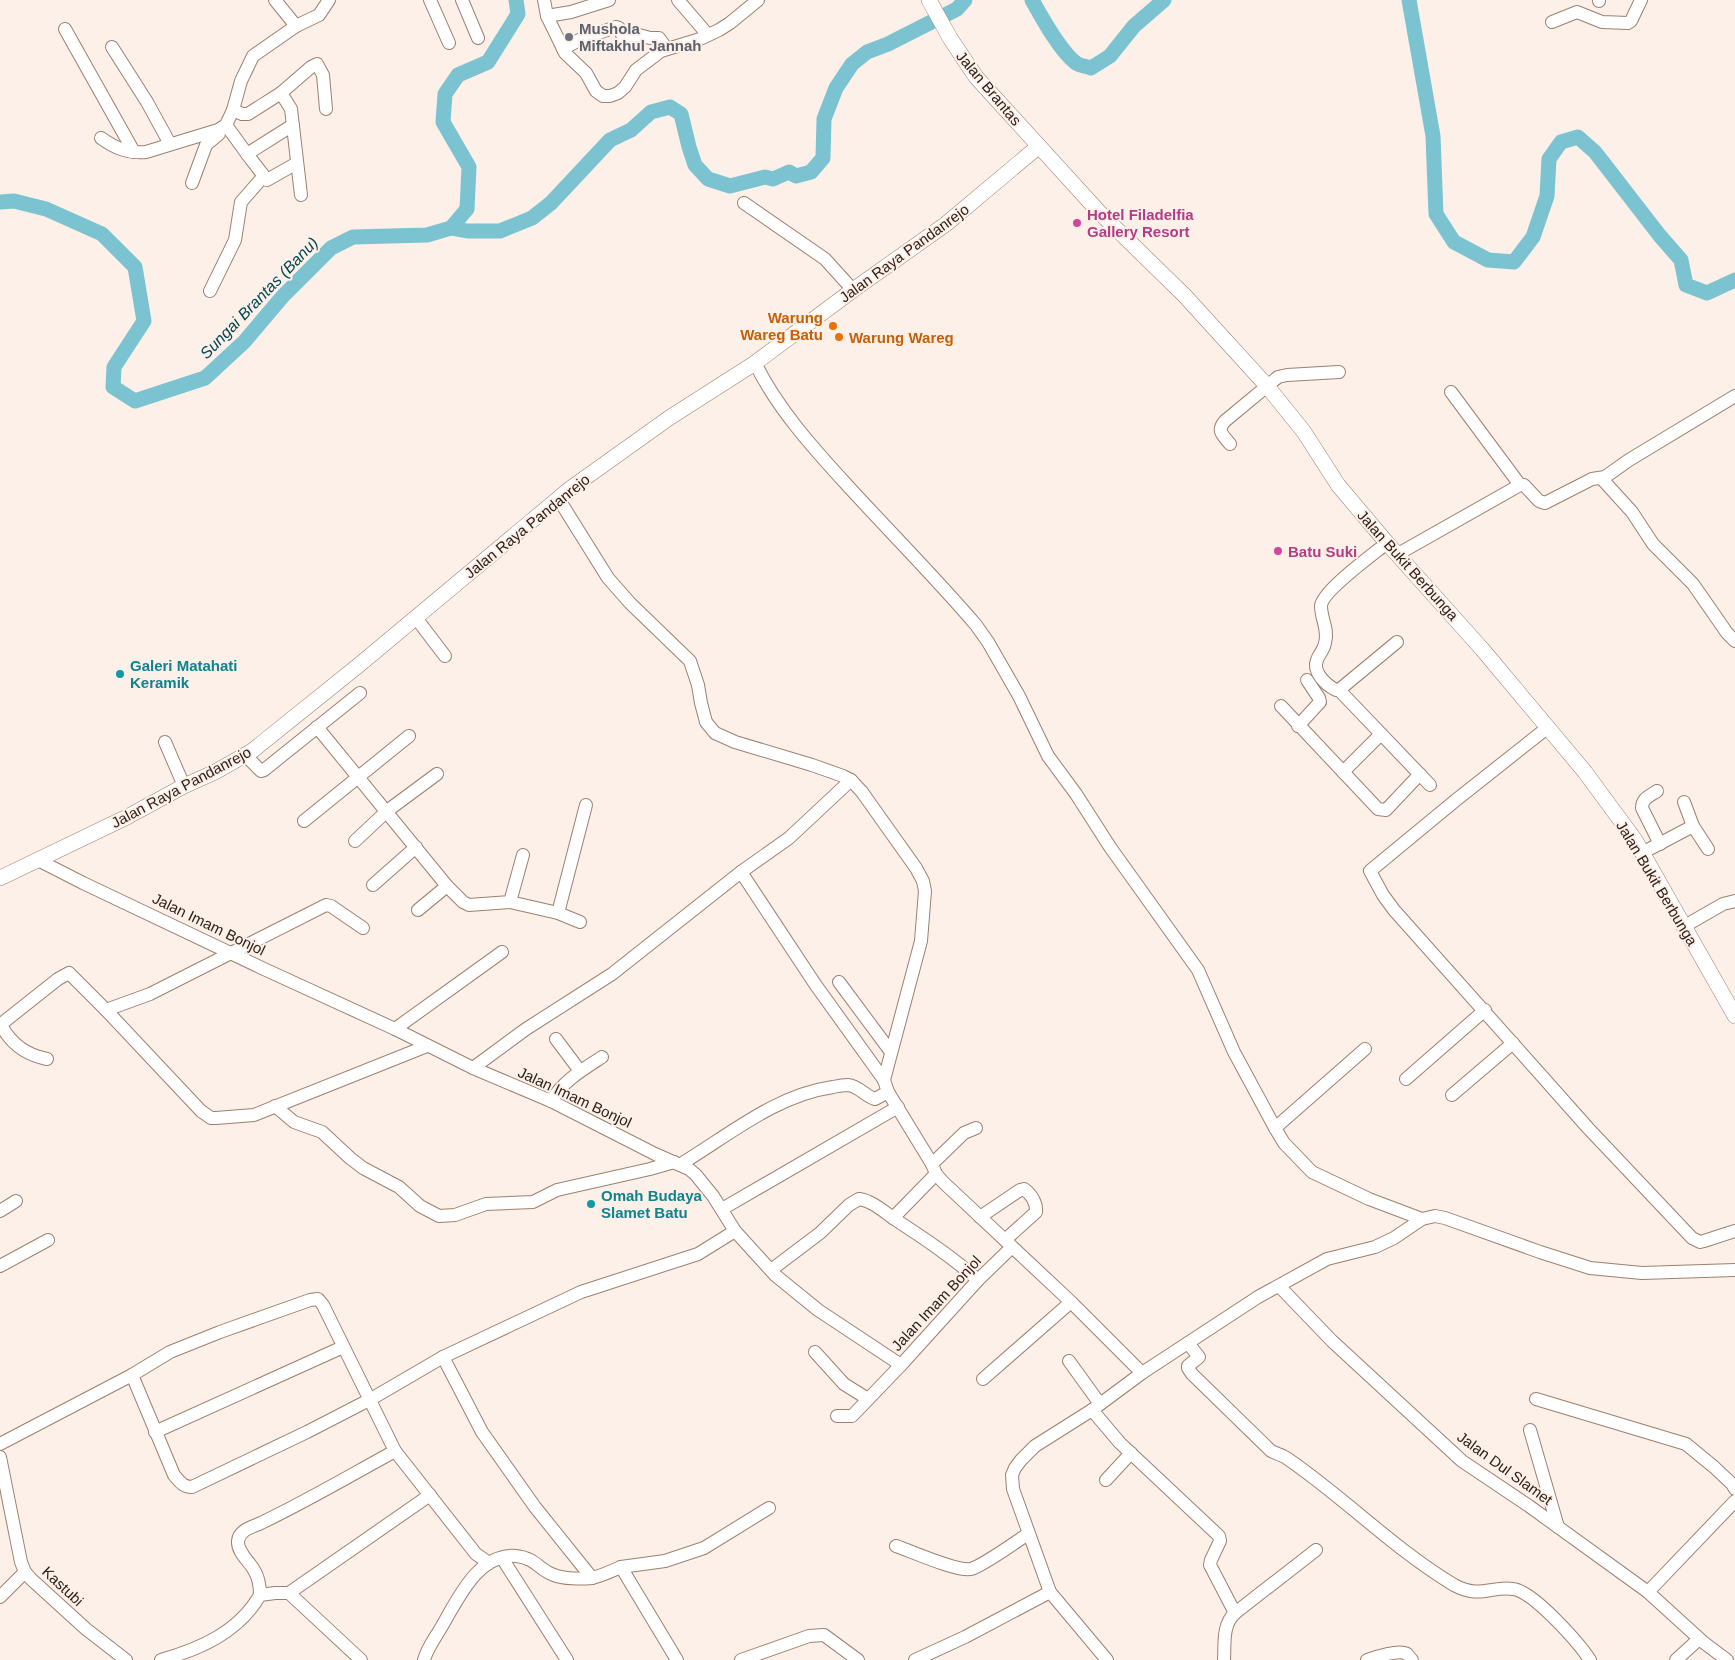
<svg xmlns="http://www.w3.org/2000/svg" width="1735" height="1660" viewBox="0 0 1735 1660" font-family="Arial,sans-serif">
	<rect width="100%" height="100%" fill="#fdf0e8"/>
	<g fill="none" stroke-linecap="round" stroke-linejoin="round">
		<g stroke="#7bc3d1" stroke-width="15">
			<path d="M1032,0c10,18 28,51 44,63 4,3 10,3 15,5l19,-12 24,-30 30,-26"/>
			<path d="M1409,0l24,136 3,78 18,28 34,18 26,2 19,-25 14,-41 2,-37 12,-17 17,-5 17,15 65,84 21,24 5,25 21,8 28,-13"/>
			<path d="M0,202l14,-1 32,8 56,25 33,33 9,54 -30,46 -1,20 22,14 70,-23 39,-36 39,-46 48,-48 22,-11 74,-2 24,-7 16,-19 2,-42 -26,-45 2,-28 13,-19 30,-13 30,-48 -2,-14"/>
			<path d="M451,228l16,3h33l32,-13 19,-15 59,-63 21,-10 20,-18 19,-5 11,7 8,33 6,18 13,14 22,7 35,-9 8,2 16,-7 7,4 15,-4 12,-14 1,-39 12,-31 16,-24 15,-12 21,-8 69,-35 8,-9"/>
		</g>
		<defs>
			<g id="minor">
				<path d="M275,0l21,26"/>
				<path d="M430,0l19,43"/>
				<path d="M462,0l16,38"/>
				<path d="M544,0l3,16 18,37 21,20 10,18 7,5h7l8,-3 7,-6 11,-17 25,-19 39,-12 19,-9 11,-7 28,-23"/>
				<path d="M678,0l30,35"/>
				<path d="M1599,1v-1"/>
				<path d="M547,16l24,-4 38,-12"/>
				<path d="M1552,22l25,-10 25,10 26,1 3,-2 10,-21"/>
				<path d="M65,29l69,123"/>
				<path d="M112,47l35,55 23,42"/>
				<path d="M563,49l18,-10 35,-12 3,1 5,11 15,-4 11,3h9l8,11"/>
				<path d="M281,93l30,-26 6,-3 6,11 3,34"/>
				<path d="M233,110l9,4h6l33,-21 10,16 10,86"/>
				<path d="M226,125l7,-15 8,-29 12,-25 43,-30 23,-11 10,-15"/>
				<path d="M226,125l21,29 46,-29"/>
				<path d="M101,138c14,10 27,16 45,14l72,-22 8,-5"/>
				<path d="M247,154l20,26 30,-17"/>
				<path d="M192,183l14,-38 13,-11"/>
				<path d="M744,203l81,56 28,31"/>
				<path d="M210,291l25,-51 6,-38 22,-25"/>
				<path d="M755,363c22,45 58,85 92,122 43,47 88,92 129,140l12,17 31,54 29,60 28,38 34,53 88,123 36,82 41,76 9,15 28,29 57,27 53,20"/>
				<path d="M1451,392l69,93h4l15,16 6,2 47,-24 13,-2 24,-17 106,-64"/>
				<path d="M1230,444c-7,-9 -14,-13 -5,-23l53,-44 9,-2 52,-3"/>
				<path d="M1602,479l30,33 21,32 40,40 34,49 8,8"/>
				<path d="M558,498l50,80 22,25 60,58 8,24 3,18 5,19 9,11 20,9 77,23 31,11 8,4 11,12 54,76 7,13 2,10 -4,50 -37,139 4,12 44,72 4,10 7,8 128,120 71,71"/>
				<path d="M1387,543c-12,10 -65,48 -66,63 0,13 8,24 4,37 -1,7 -6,11 -8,17 -5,12 9,25 19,30h3l58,-48"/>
				<path d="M1398,554l122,-69"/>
				<path d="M416,618l29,38"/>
				<path d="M1339,690l91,95"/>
				<path d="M1281,706l97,103 8,1 34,-36"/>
				<path d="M1298,726l22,-24 -1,-4 -12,-18"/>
				<path d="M317,727l130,159 16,16 6,3 41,-3 13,-47"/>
				<path d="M1547,728l-91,72 -86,71 13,24 11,15 194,218 104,110 8,4 4,-1 31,-10"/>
				<path d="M165,742l19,44"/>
				<path d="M245,755l16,16 3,-1 96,-77"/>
				<path d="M1343,772l38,-38"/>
				<path d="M1657,791c-7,5 -15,7 -15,17l18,36"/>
				<path d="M1684,802l9,24 15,23"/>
				<path d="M304,821l105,-85"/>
				<path d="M355,841l32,-30 50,-37"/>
				<path d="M1642,853l51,-27"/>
				<path d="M38,860l45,23 181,86 131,60 78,39 78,33 104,53 34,15 7,6 17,21 22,35 40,44 43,35 83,55 77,-85 34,-33"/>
				<path d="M741,872l48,-34 62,-58"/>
				<path d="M373,885l43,-38"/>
				<path d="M510,902l48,11"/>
				<path d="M418,910l29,-24"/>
				<path d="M580,922l-22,-9 28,-108"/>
				<path d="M1683,927l40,-23 12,-3"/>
				<path d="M839,982l52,70"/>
				<path d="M106,1010l44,-16 176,-89 5,1 32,22"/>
				<path d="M0,1025l58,-46 11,-6 37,37 95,101 10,7h5l38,-3 173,-69"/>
				<path d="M1,1025c10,19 25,30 46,34"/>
				<path d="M395,1029l107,-77"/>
				<path d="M556,1039l24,32"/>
				<path d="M473,1068l53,-39 86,-55 129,-102 74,112 69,96"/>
				<path d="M1406,1079l79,-69"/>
				<path d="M1452,1095l61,-52"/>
				<path d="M551,1101c12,-20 31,-31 51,-44"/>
				<path d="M275,1106l19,16 28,10 28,26 13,10 36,19 21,19 19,10 16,-1 31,-11 47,-2 24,-12 93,-21 24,-7"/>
				<path d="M1275,1128l90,-79"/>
				<path d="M681,1164c48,-29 95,-69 152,-77 5,-1 11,-2 15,-2 11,1 17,11 27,14l13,-7"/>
				<path d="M932,1164l32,-31 12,-5"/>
				<path d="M722,1209l176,-102"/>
				<path d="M0,1211l16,-10"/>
				<path d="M980,1217l40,-27 4,-1c7,5 13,14 12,23l-31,28"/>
				<path d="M893,1218l43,-44"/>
				<path d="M0,1266l48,-26"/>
				<path d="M771,1270l49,-37 29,-28 10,-6c14,2 25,13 37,21 29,19 56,37 82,60"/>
				<path d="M1279,1286l53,55 130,120 67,45 119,86 55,50 24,18"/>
				<path d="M1188,1343l11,14 -11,9v2l4,6 79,77c6,3 12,4 17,8 58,40 106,90 166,126 26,14 36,1 59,4 20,2 66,54 77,71"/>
				<path d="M815,1352l29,32 24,15"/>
				<path d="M443,1357l39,75 53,75 57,71"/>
				<path d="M1069,1361l31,43"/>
				<path d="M132,1375l42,100c6,7 9,12 18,12l115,-55 64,-33 72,-42 138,-65 117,-38 37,-23"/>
				<path d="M983,1379l88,-77"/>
				<path d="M1536,1399l150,45 28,23 18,17 3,5"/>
				<path d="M1092,1410l28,33 99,93 1,5 -9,19 -1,5 25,48c-13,12 -10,31 -11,47"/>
				<path d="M837,1416h15l49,-51"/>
				<path d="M1530,1430l28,97"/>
				<path d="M155,1432l188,-85"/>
				<path d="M0,1444l132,-69 38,-23 50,-20 90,-32 8,-1 5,6 72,146 81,103 13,9"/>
				<path d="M0,1457l21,105 4,10 6,7 55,50 40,31"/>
				<path d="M1106,1480l25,-27"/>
				<path d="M896,1546c15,5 61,26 75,23 13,-4 43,-26 57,-35"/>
				<path d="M502,1558l65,102"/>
				<path d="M621,1567l44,-6 39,-13 65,-40"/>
				<path d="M1648,1592l87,-91"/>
				<path d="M289,1593l141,-98"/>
				<path d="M260,1595c0,-9 -1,-17 -6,-25 -5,-9 -17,-18 -16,-29 1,-11 14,-14 23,-18 46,-22 90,-48 134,-72"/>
				<path d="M0,1597l25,-25"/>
				<path d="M1235,1613l81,-63"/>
				<path d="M161,1660c39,-11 78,-28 99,-65l15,-2h14l72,67"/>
				<path d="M424,1660c3,-12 12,-23 18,-34 16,-27 36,-73 74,-70 20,2 23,14 38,19 9,4 28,4 38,3 9,-2 20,-7 29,-11l56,93"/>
				<path d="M741,1660l68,-24 15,-1 34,25"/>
				<path d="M915,1660l50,-23 85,-45"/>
				<path d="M1107,1660l-57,-68 -37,-103 -1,-14 3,-7 6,-8 14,-14 57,-36 50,-37 116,-76 69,-38 48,-12 19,-9 28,-19 13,-3 10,2 95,34 50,16 52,5 93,-3"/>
				<path d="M1367,1660c8,-3 33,-11 40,-6 0,0 4,5 5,6"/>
				<path d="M1676,1660l23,-21"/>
			</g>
			<g id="major">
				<path d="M929,0l21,38 26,39 123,135 86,84 82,90 37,46 34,53 49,58 95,106 103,123 50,68 100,176"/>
				<path d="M0,878l127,-61 57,-31 31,-14 37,-21 107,-86 212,-177 98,-70 86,-55 98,-73 93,-66 93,-78"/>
			</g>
		</defs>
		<use href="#minor" stroke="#9c806e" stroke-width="14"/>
		<use href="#major" stroke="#9c806e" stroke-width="16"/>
		<use href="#minor" stroke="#fff" stroke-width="12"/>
		<use href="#major" stroke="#fff" stroke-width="15"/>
	</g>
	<circle fill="#6b7280" stroke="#fdf0e8" stroke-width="2" cx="569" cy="37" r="5"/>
	<g fill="#d1479c" stroke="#fdf0e8" stroke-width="2">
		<circle cx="1077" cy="223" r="5"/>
		<circle cx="1278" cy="551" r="5"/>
	</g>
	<g fill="#e8710a" stroke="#fdf0e8" stroke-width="2">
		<circle cx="833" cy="326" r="5"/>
		<circle cx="839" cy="337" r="5"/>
	</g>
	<g fill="#0f9aa8" stroke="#fdf0e8" stroke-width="2">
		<circle cx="120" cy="674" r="5"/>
		<circle cx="591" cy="1204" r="5"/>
	</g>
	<g text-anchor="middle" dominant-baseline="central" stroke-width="4" stroke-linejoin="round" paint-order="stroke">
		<g font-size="15" font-weight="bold" fill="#5b616d" stroke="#fdf0e8" text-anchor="start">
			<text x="579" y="28">Mushola<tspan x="579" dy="17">Miftakhul Jannah</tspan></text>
		</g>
		<g font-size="15" fill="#2c211a" stroke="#fdf0e8">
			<text transform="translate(989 88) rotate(50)">Jalan Brantas</text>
			<text transform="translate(904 253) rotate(-36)">Jalan Raya Pandanrejo</text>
			<text transform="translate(527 526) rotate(-39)">Jalan Raya Pandanrejo</text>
			<text transform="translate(1408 565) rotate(48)">Jalan Bukit Berbunga</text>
			<text transform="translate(181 787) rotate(-28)">Jalan Raya Pandanrejo</text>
			<text transform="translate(1657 883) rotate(59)">Jalan Bukit Berbunga</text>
			<text transform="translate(209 924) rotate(26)">Jalan Imam Bonjol</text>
			<text transform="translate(575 1097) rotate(25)">Jalan Imam Bonjol</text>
			<text transform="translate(936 1303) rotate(-47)">Jalan Imam Bonjol</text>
			<text transform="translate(1505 1468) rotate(36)">Jalan Dul Slamet</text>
			<text transform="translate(63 1586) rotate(43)">Kastubi</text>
		</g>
		<g font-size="15" font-weight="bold" fill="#b23c85" stroke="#fdf0e8" text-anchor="start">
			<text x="1087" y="214">Hotel Filadelfia<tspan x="1087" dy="17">Gallery Resort</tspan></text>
			<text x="1288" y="551">Batu Suki</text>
		</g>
		<g font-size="15" font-weight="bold" fill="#c56008" stroke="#fdf0e8" text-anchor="end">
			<text x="823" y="317">Warung<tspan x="823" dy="17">Wareg Batu</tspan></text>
			<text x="849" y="337" text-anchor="start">Warung Wareg</text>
		</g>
		<g font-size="15" font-weight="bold" fill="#0d838f" stroke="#fdf0e8" text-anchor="start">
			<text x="130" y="665">Galeri Matahati<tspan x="130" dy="17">Keramik</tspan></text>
			<text x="601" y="1195">Omah Budaya<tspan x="601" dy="17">Slamet Batu</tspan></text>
		</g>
		<g font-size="16" font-style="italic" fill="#004751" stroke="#fdf0e8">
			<text transform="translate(259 298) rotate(-46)">Sungai Brantas (Banu)</text>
		</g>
	</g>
</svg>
